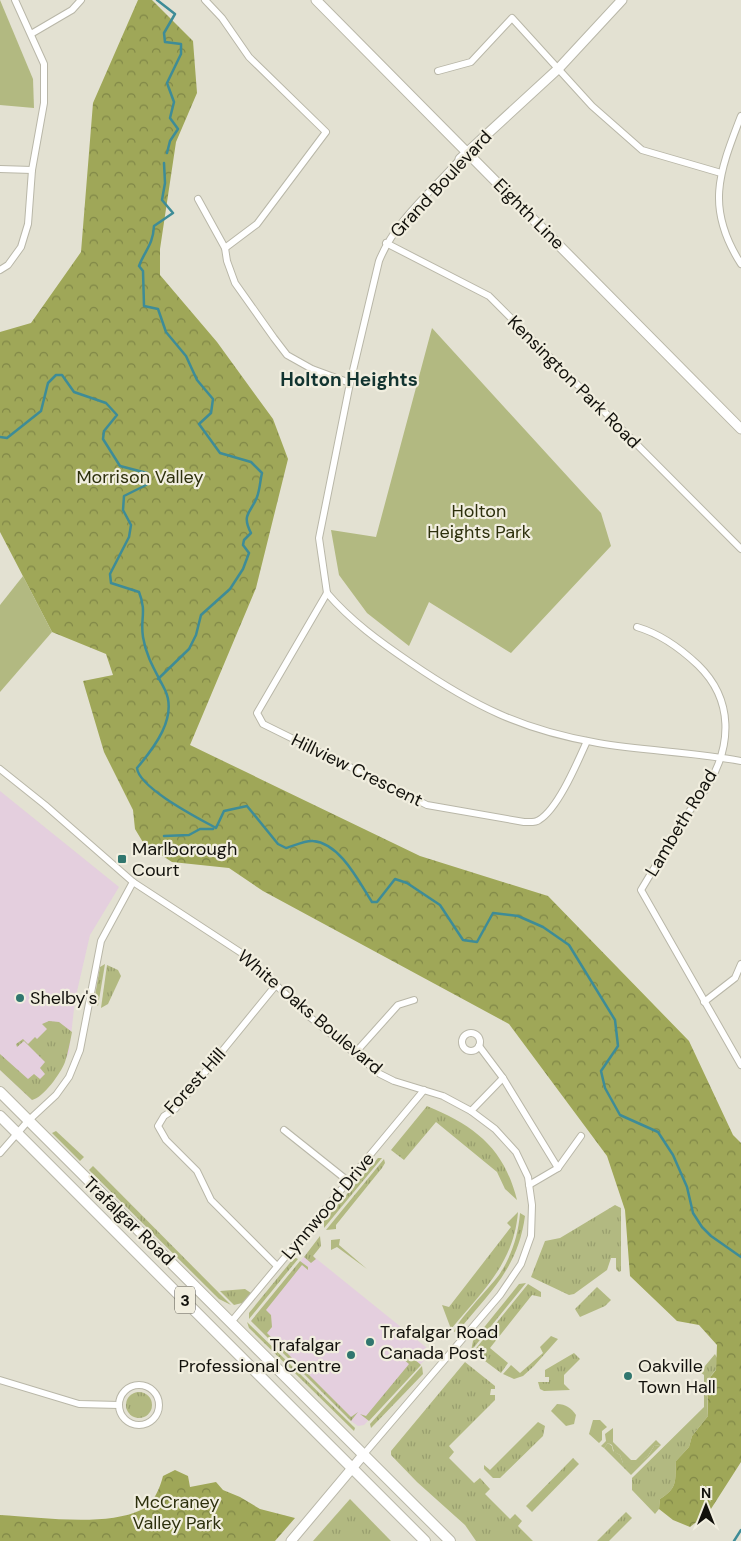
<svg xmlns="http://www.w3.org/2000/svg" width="741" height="1541" viewBox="0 0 741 1541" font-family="'DM Sans',sans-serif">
	<defs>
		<pattern id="grass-tufts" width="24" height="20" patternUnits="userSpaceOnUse" patternTransform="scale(1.25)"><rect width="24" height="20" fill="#b2b981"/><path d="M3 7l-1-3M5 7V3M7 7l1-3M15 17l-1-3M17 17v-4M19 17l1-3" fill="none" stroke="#989e6e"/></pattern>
		<pattern id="forest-crowns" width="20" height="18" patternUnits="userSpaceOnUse" patternTransform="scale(1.25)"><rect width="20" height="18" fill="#9fa758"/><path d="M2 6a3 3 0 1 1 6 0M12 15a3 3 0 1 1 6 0" fill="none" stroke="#808747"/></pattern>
	</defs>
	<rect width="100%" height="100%" fill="#e3e1d2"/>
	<g fill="#e4cfde">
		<path d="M0,791l119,96 -29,48 -15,65 -6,53 -29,43 -8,4 -32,-30z"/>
		<path d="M308,1252l124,100 -68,73 -6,1 -7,-5 -100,-100z"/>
	</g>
	<g fill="url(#grass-tufts)">
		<path d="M105,964l-7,42 -4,-5 6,-34z"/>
		<path d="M107,965l11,5 3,6 -13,28 -7,4z"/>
		<path d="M49,1021l10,1 13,10c-2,10 -4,21 -7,30 -4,11 -22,36 -33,38l-32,-30v-16l28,25 6,-5 6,5 5,-5 -5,-6 5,-6 -21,-21 -7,6 -1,-3 7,-5 5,5 7,-7 2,2 10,-10 -5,-5z"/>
		<path d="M427,1106c48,20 77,42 90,94l-12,-11 -8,-17 -61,-50 -32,38 -13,-10z"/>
		<path d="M56,1131l28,26 -4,4 -28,-28z"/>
		<path d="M378,1158h4l-58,70v-7z"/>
		<path d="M384,1159l1,4 -3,5 -46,57v4l-10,1z"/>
		<path d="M93,1166l138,139 -12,-6 -130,-129z"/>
		<path d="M615,1205l6,3v63l-2,1 -3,-3v-11h-5l-4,12 -33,24 -5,1 -38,-18 14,-36 15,-3z"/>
		<path d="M518,1212c-4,51 -36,80 -67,117l-9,-24 7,2 62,-80 -4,-4z"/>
		<path d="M520,1213l5,3c-7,52 -35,76 -66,114l-5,2c1,-9 37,-46 45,-57 13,-20 19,-39 21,-62z"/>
		<path d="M320,1236l1,10 -8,10 3,3 -5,4 -7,-6z"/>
		<path d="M340,1239l-1,6 28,24 -30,-22 -6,3v-10z"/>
		<path d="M296,1258l2,1 -49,60v-6l44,-54z"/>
		<path d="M300,1261l8,6v3l-6,-5 -36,45 5,5 1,12 -5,6 84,84 7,-5 -7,9 -100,-100z"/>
		<path d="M526,1283l-55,68 2,-10 46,-57z"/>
		<path d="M528,1284l13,8v5l-9,-2 -42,53 18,15 -7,10 -28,-21z"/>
		<path d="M597,1287l14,13 -6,6 -25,11 -5,-8z"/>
		<path d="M245,1289l6,4 -9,10 -8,2 -14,-14z"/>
		<path d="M247,1322l108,106 -1,3 -105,-103z"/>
		<path d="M551,1336l7,3 -24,27 -11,10 -9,3 -11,-5 8,-9 9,8 23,-20 -3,-6z"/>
		<path d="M574,1353l6,6 -16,16v9l6,6 -26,1 -4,-2 -2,-7h11v-5h-4v-7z"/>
		<path d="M715,1354l2,4 -1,12c-13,11 -8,31 -8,46l-16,20 -3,11 -13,14c-1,20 2,27 -16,38l-1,10 -4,5 -23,-24v-12l72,-71v-32l-4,-3z"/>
		<path d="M412,1357l9,8 -52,56 -9,-7 6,2 43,-52 -6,-5z"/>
		<path d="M465,1362l30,24v3h-4l-1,6h5v5l-46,46 5,6 -5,6 25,25 6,-5 10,11 -5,5 25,25 5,-5 7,7 -4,5 15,15h-57l-11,-16 -48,-43 -26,-27v-4z"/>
		<path d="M422,1366l1,8 -52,54 -1,-4z"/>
		<circle cx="139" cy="1405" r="13"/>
		<path d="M538,1422l7,4 -2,10 -43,42h-7l-9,-9v-4l6,5z"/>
		<path d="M608,1443l4,3 1,5 7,4 3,8 16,-1 9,-6 6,-10 7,-1 -30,30 -27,-27z"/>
		<path d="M573,1458l6,6 -47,48 -6,-6z"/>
		<path d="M350,1499l41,42h-78z"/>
		<path d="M626,1512l6,6 -23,23h-12z"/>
	</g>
	<g fill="url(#forest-crowns)">
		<path d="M138,0h14l41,41 4,52 -21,49 -16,107v26l57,67 56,77 15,40 -32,129 -66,157 230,111 128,40 141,145 44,94 8,8v319l-32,50 -19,15 -17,-7 -14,-11 1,-10c18,-11 15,-18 16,-38l13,-14 3,-11 16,-20 -1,-35 9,-11 1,-25 -18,-20 -22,-4 -47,-45 -5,-66 -18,-54 -98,-132 -246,-133 -34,-23 -57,-6 -28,-18 -9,-15 -2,-19 -29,-58 -21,-71 30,-6 -7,-21 -54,-22 -52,-100v-200l31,-9 50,-71 12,-149z"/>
		<path d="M175,1470l13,6 2,11 26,-5 7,8 17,7 20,12 35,9 -20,23h-275v-26c38,2 106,12 141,-5 12,-5 19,-22 22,-34z"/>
	</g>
	<g fill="#b2b981">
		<path d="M0,0l33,79 1,29 -34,-3z"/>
		<path d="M432,328l169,185 10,33 -100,107 -82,-51 -20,44 -42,-33 -28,-38 -8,-45 45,7z"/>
		<path d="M23,576l29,56 -52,60v-87z"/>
		<path d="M557,1404c9,0 14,4 19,11l-2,9 -8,2 -15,-15z"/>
		<path d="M593,1420h7l7,7 -5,4v9l-3,3 -10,-9z"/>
		<path d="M613,1428v14l18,18h5l20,-20 5,5 -7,1 -6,10 -12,9 -13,-2 -3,-8 -6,-3 -2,-7 -4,-2 -4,5 -3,-2 5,-5 -1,-7z"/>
	</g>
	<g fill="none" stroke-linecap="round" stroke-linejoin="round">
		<g stroke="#3e8c97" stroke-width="2.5">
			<path d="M157,0l18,14 -11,19 1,9 16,2v10l-14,29 7,19 -4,16 8,11 -8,12 -3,12"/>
			<path d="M0,437l7,1 34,-27 7,-28 8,-8h6l12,17 32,11 11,12 -13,16 -1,8 17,27 27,7 1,11 -24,12 -1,14 8,15 -2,12 -19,37 1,9 28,9c8,20 1,27 4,45 3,20 13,35 22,53 13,27 -11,58 -28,78 2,20 61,50 79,60l8,-17 23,-5 31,38 8,4c8,-2 19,-8 27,-7 27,2 46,41 59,61h5l18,-23 12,4 33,22 23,35 14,2 16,-29 25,3 25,11 26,18 46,75 3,26 -17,25 4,17 15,27 38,17 15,23 14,32 6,26 9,14 9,9 30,21"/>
			<path d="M158,679l31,-30 7,-14 5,-20 29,-26 13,-20 6,-16 -6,-8 1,-5 7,-7c-10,-19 0,-20 6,-36 3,-8 3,-16 5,-24l-11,-11 -31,-9 -21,-29 12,-11 2,-14 -16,-19 -11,-24 -20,-24 -8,-23 -14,-3 -1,-35 -4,-5c6,-16 14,-21 15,-40l19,-13 -11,-13 3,-17 -1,-20"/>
			<path d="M164,836l25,-1 11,-6h13"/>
			<path d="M734,1541l7,-11"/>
		</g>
		<defs>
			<g id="minor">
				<path d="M205,0l17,18 27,39 77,75 -69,92 -32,24"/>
				<path d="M31,34l41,-24 9,-10"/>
				<path d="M438,71l33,-9 41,-44 80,88 50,44 79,23"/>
				<path d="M741,116c-22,57 -36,92 0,148"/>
				<path d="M0,169l32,1"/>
				<path d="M198,199l27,49 2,13 8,22 39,55 13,17 25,14 38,14"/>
				<path d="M386,243l103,53 252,253"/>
				<path d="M0,270l8,-5 13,-18 7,-23 4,-54 12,-67v-39l-29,-64"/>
				<path d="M327,593l-70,120 6,11 164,81 97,17c5,0 11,1 15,-2 19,-11 39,-59 48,-79"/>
				<path d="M327,593l-8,-55 31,-155 29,-122c16,-40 53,-70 81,-102"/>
				<path d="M327,593c24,28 53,49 84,70 63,43 111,67 187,80 47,8 96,9 143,18"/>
				<path d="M637,627c24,7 43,21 61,38 36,35 34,81 9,122 -6,10 -14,18 -20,28 -16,25 -31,50 -46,75l100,175"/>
				<path d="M0,769l45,36 88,77 110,72 68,64 69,56 14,7 49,15 28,15 24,18 21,23 12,25 4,28 -1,31 -10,28 -21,31 -136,159"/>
				<path d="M276,985l-101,124 -11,7 -6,10 8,14 31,31 14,29 66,66"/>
				<path d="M704,1002l31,-24 6,-14"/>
				<circle cx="471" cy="1042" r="9"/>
				<path d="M479,1046l24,32 55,90"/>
				<path d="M355,1053l43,-48 16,-5"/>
				<path d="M471,1111l32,-33"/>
				<path d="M284,1130l64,51"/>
				<path d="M0,1153l28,-32 28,-26 13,-18 11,-27 21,-109 32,-59"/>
				<path d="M529,1185l29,-17 23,-32"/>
				<path d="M232,1321l192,-231"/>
				<path d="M0,1380l79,24 40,1"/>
				<circle cx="139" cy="1405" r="20"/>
			</g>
			<g id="tertiary">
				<path d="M316,0l425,429"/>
				<path d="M460,159l99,-91 63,-68"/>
				<path d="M291,1541l73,-87"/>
			</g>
			<g id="primary">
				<path d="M0,1092l450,449"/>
				<path d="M0,1116l425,425"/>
			</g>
		</defs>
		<use href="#minor" stroke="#b9b7a8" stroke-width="8"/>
		<use href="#tertiary" stroke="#b9b7a8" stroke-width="11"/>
		<use href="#primary" stroke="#b9b7a8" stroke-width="12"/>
		<use href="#minor" stroke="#fff" stroke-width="6"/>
		<use href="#tertiary" stroke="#fff" stroke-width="9"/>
		<use href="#primary" stroke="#fff" stroke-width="10"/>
	</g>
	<g fill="#30766e" stroke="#f1eedf" stroke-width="2">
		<rect x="117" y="854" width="10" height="10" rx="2.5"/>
		<circle cx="20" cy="998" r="5"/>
		<circle cx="370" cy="1342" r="5"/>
		<circle cx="351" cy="1355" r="5"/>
		<circle cx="628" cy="1376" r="5"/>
	</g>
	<g text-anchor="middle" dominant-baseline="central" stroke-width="4.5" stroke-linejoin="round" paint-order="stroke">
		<rect fill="#f1eedf" stroke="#55534b" stroke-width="1" x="175" y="1286.5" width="20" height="27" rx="4"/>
		<g font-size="16" font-weight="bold" fill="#12110c">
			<text x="185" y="1300">3</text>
		</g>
		<g font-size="18" fill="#12110c" stroke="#f1eedf">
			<text transform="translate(441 184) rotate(-47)">Grand Boulevard</text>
			<text transform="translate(529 214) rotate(45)">Eighth Line</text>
			<text transform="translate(574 382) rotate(45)">Kensington Park Road</text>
			<text transform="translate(357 770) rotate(26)">Hillview Crescent</text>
			<text transform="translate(681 823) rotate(-59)">Lambeth Road</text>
			<text transform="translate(310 1012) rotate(40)">White Oaks Boulevard</text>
			<text transform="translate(195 1081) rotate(-48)">Forest Hill</text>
			<text transform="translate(328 1206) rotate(-50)">Lynnwood Drive</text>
			<text transform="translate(129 1221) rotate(44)">Trafalgar Road</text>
		</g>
		<g font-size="18" fill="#2d300d" stroke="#f1eedf">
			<text x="140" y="477">Morrison Valley</text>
			<text x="479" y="511">Holton<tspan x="479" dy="21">Heights Park</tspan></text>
			<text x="177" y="1502">McCraney<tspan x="177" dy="21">Valley Park</tspan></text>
		</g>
		<g font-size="18" fill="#12110c" stroke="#f1eedf" text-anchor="start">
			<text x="132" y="849">Marlborough<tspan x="132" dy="21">Court</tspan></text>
			<text x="30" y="998">Shelby's</text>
			<text x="380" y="1332">Trafalgar Road<tspan x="380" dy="21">Canada Post</tspan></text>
			<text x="341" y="1345" text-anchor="end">Trafalgar<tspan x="341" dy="21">Professional Centre</tspan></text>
			<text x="638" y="1366">Oakville<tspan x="638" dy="21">Town Hall</tspan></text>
		</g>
		<g font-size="19" font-weight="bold" fill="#123430" stroke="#f1eedf">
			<text x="349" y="379">Holton Heights</text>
		</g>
	</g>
	<g transform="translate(706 1506)" stroke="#f1eedf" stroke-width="4" paint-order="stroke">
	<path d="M0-4L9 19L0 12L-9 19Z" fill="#12110c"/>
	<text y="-8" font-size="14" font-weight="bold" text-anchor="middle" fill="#12110c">N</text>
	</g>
</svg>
